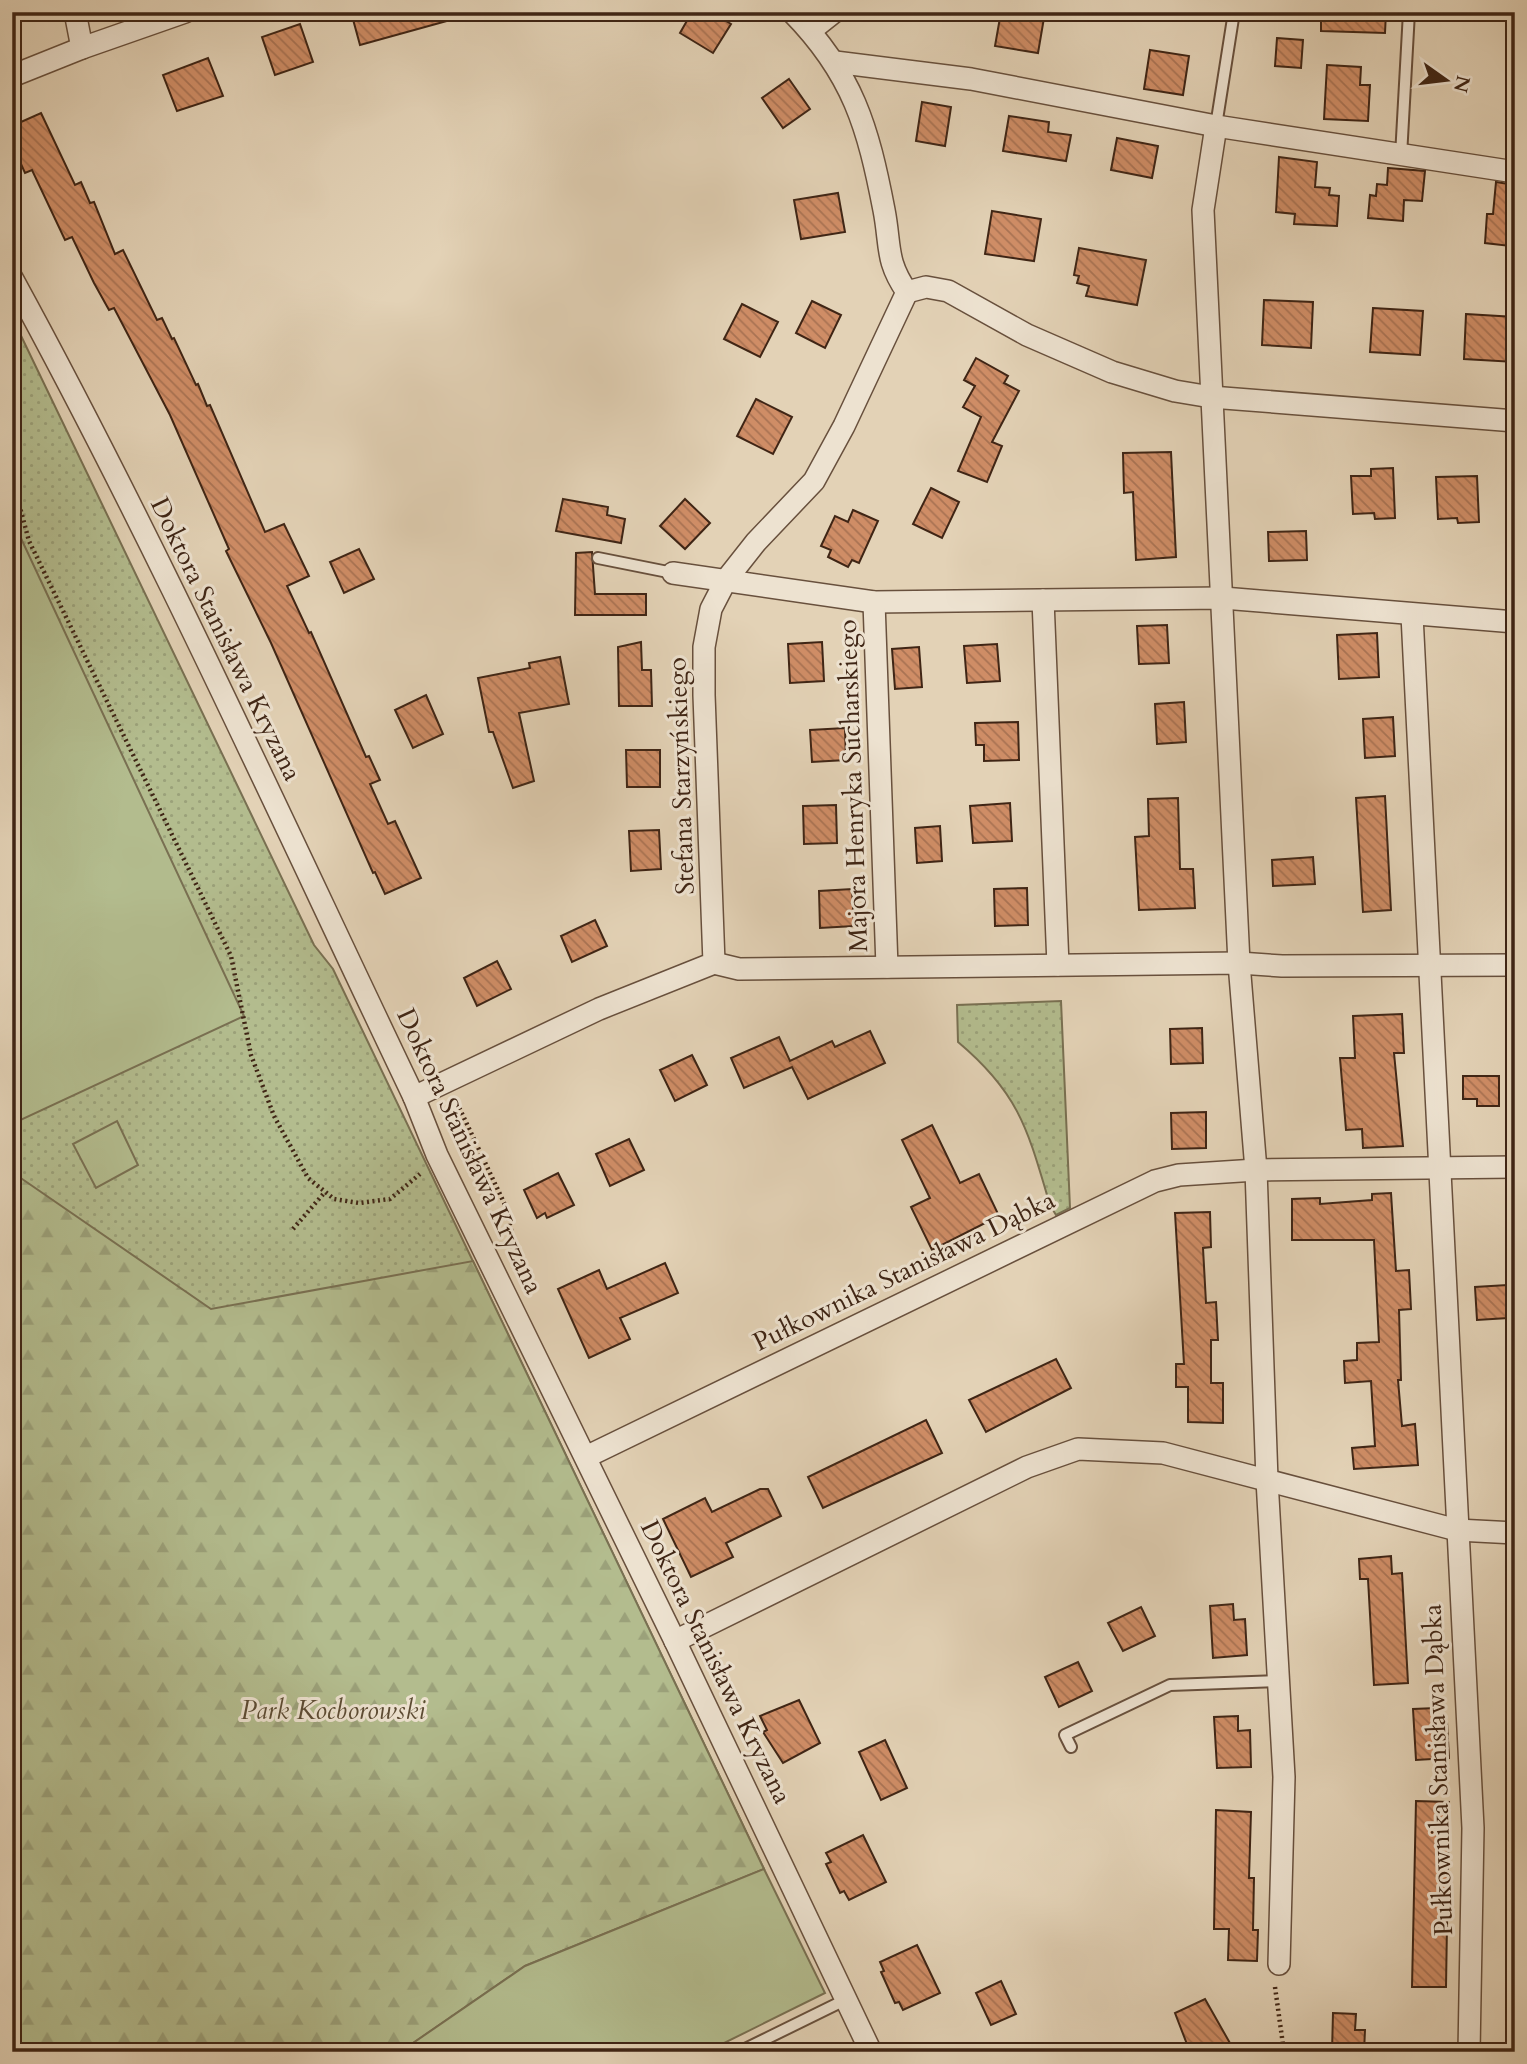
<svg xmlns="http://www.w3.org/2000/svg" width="1527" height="2064" viewBox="0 0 1527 2064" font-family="Cardo,serif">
	<defs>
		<pattern id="grass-dots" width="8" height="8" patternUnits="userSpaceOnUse" patternTransform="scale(1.75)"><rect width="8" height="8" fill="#b3bc8e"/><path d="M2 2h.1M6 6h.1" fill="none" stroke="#9ba17a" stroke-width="1.8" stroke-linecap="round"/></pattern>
		<pattern id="forest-firs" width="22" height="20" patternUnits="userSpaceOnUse" patternTransform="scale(1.75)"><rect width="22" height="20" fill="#b3bc8e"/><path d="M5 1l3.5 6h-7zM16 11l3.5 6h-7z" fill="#9ba17a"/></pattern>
		<pattern id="building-back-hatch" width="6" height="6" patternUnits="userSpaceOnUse" patternTransform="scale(1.75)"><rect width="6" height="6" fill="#cf8d66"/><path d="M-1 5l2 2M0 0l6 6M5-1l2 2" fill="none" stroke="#a97353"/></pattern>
	</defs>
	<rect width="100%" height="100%" fill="#e3d2b6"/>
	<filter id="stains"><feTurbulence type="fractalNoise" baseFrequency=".00286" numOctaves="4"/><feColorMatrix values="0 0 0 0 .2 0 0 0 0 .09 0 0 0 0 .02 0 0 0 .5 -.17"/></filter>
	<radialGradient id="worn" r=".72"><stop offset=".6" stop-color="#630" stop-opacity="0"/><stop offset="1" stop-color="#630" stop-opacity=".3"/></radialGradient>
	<g fill="url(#grass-dots)" stroke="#797052" stroke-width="2">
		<path d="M12,317l302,628 19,24 431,900 -239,97 -125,86h-388z"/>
		<path d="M1061,1001l9,207 -14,7 -6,-10c-22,-74 -30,-111 -92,-163l-1,-37z"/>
	</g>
	<path fill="url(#forest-firs)" stroke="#797052" stroke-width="2" d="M12,1172l199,137 262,-48 291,608 -239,97 -125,86h-388z"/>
	<g fill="#b3bc8e" stroke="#797052" stroke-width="2">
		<path d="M12,519l232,497 -232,108z"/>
		<path d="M117,1121l21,44 -42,23 -23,-44z"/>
		<path d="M764,1869l61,124 -119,59h-306l125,-86z"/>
	</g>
	<g fill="url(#building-back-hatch)" stroke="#3f2515" stroke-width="2">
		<path d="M351,12h102l1,7 -94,26z"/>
		<path d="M692,12h19l20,12 -18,29 -33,-20z"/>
		<path d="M1001,12h44l-7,41 -43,-7z"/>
		<path d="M1321,12h65l-1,21 -64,-2z"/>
		<path d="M300,24l13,38 -38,13 -13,-38z"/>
		<path d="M1277,38l26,2 -2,28 -26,-2z"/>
		<path d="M1150,50l39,6 -6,39 -39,-6z"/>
		<path d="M208,58l15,38 -46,15 -14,-36z"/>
		<path d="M1327,65l34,2 -1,18h10l-2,36 -44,-2z"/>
		<path d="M789,79l21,30 -27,19 -21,-30z"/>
		<path d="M922,102l29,5 -6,39 -29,-5z"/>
		<path d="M41,113l34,72 6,-3 9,21 4,-1 21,52 8,-4 34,70 5,-2 10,21 2,-1 22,47 2,-1 9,22 3,-1 55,127 19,-8 25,52 -22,10 22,47 2,-1 55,125 3,-1 11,24 -10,4 18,40 7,-3 26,57 -36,16 -10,-22 -2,1 -102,-230 -45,-92 3,-2 -59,-134 -56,-107 -5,2 -15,-27 -22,-46 -7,3 -33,-70 -7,3 -13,-29v-18z"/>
		<path d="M1009,116l40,6 -1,10 23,3 -5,26 -63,-10z"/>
		<path d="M1117,138l41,8 -6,32 -41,-8z"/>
		<path d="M1279,157l38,5 -2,25 15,1 -1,7 10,1 -2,30 -43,-2 1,-10 -19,-2z"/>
		<path d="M1388,168l37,3 -3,30 -18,-1 -1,21 -35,-3 2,-23 6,1 1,-12 10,1z"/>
		<path d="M1496,182l19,3v38h-3l-2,23 -25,-3 2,-29h6z"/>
		<path d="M838,193l7,39 -44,7 -7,-39z"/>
		<path d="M992,211l49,8 -7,42 -49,-7z"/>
		<path d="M1079,248l67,12 -9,45 -51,-9 3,-10 -12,-3 2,-7 -5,-1z"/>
		<path d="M1264,300l49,2 -2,46 -49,-3z"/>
		<path d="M812,301l29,14 -16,33 -29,-15z"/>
		<path d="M742,304l36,18 -18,35 -36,-18z"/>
		<path d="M1373,308l50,3 -3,44 -50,-3z"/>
		<path d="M1466,314l49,3v45l-51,-3z"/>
		<path d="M976,358l32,18 -4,7 15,8 -27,51 10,4 -15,36 -29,-11 23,-54 -18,-10 12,-21 -11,-6z"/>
		<path d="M756,399l36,18 -19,37 -36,-18z"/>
		<path d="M1171,452l5,105 -40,3 -3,-68 -9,1 -1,-40z"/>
		<path d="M1393,468l2,50 -20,1 -1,-6 -21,1 -2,-38h20v-7z"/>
		<path d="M1477,476l2,46 -21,1 -1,-5 -19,1 -2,-42z"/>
		<path d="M931,488l28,14 -17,36 -29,-14z"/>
		<path d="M563,499l45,8 -1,8 18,4 -4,24 -65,-12z"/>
		<path d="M685,499l25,24 -25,26 -25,-23z"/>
		<path d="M853,510l25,11 -19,42 -7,-3 -4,7 -20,-10 3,-7 -10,-4 14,-30 13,6z"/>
		<path d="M1306,531l1,29 -38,1 -1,-29z"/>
		<path d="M359,549l15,30 -30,14 -14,-31z"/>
		<path d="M592,552l3,42h51v21h-71l1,-62z"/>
		<path d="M1167,625l2,38 -30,1 -2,-38z"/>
		<path d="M1377,633l2,44 -40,2 -2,-44z"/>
		<path d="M641,642l1,28h9l1,36h-33l-1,-59z"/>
		<path d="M822,642l2,39 -34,2 -2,-39z"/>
		<path d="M997,644l3,37 -33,2 -3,-37z"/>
		<path d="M919,647l3,40 -27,2 -3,-40z"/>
		<path d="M560,657l9,47 -50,9 15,68 -21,7 -20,-56h-4l-11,-54 52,-10 -1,-5z"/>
		<path d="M426,695l17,39 -30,14 -18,-38z"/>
		<path d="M1184,702l2,40 -29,2 -2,-40z"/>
		<path d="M1393,717l2,39 -30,2 -2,-39z"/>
		<path d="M1018,722l1,38 -35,1v-16h-8l-1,-22z"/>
		<path d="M845,728l1,32 -34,2 -2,-32z"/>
		<path d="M626,750h34v37h-33z"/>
		<path d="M1385,796l6,114 -28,2 -7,-114z"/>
		<path d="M1178,798l2,71h13l2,39 -56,2 -4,-73 14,-1 -1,-37z"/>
		<path d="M1010,803l2,38 -39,2 -3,-37z"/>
		<path d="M836,805l1,38 -33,1 -1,-38z"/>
		<path d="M940,826l2,35 -25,2 -2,-35z"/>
		<path d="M659,830l2,39 -30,2 -2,-40z"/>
		<path d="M1313,857l2,27 -42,2 -1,-26z"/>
		<path d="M1027,888l1,37 -33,1 -1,-37z"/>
		<path d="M852,889l2,37 -34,2 -1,-37z"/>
		<path d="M595,920l12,26 -35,16 -11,-26z"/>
		<path d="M497,961l14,28 -34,17 -13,-28z"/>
		<path d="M1402,1014l2,39h-10l9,93 -40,2 -1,-19 -16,1 -6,-72h15l-2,-42z"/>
		<path d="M1202,1028l1,35 -32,1 -1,-35z"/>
		<path d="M870,1031l15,32 -77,36 -16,-32 -48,21 -13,-30 48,-21 11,24 42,-20 3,6z"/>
		<path d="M692,1055l15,30 -32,16 -15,-31z"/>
		<path d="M1463,1076h36v30h-22v-7h-14z"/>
		<path d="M1206,1112v36l-34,1 -1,-36z"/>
		<path d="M932,1125l28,58 19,-9 20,42 -67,34 -21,-43 19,-9 -28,-58z"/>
		<path d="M629,1139l15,31 -34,16 -14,-32z"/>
		<path d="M558,1173l16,32 -27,13 -2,-5 -8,5 -13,-28z"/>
		<path d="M1391,1193l5,78 13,-1 2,39 -12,1 2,70h-3l4,46 13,-2 3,41 -64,4 -2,-21 23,-2 -4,-65 -26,2 -1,-22 13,-1v-17l22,-1 -5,-102h-82v-41l28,-1v6l52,-4v-6z"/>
		<path d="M1210,1212l1,35 -8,1 3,55 10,-1 2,38h-7v43h12v40l-35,-1v-35h-12v-23h8l-9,-151z"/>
		<path d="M665,1263l13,30 -58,25 10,21 -41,19 -31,-69 41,-19 8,19z"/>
		<path d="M1507,1285l1,33 -31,2 -2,-33z"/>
		<path d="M1056,1359l15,29 -85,44 -17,-32z"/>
		<path d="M926,1420l16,33 -119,55 -15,-31z"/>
		<path d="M760,1489h8l13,27 -55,27 7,14 -42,20 -28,-58 42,-21 7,14z"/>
		<path d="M1391,1556l1,18 10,-1 6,110 -34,2 -6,-106h-8l-1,-20z"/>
		<path d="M1233,1604l1,16 11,-1 2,36 -34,3 -3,-52z"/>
		<path d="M1141,1607l14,29 -32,15 -15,-28z"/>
		<path d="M1078,1662l14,29 -33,16 -14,-30z"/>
		<path d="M799,1700l21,43 -37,20 -20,-31 4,-2 -7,-14z"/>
		<path d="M1436,1708v14h11l2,36 -33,2 -3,-51z"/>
		<path d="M1238,1716v15l12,-1 1,37 -34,1 -3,-51z"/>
		<path d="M885,1740l22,48 -26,12 -22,-48z"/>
		<path d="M1416,1801l33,1 -3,185h-34z"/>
		<path d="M1216,1810l35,2 -2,66h5l-1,52h5l-1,31 -29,-1 1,-31h-15z"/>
		<path d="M863,1835l23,47 -37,18 -5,-9 -4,2 -14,-29 5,-2 -5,-9z"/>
		<path d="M917,1945l23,48 -37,17 -4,-8 -4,1 -14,-31 3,-1 -4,-9z"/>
		<path d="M1001,1981l15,33 -25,11 -15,-32z"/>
		<path d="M1205,1999l30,53h-45l-15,-39z"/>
		<path d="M1333,2013l23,1 -1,16h10l-1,22h-32z"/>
	</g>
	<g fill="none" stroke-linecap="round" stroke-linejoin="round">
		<defs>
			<g id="lane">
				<path d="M1216,126l18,-114"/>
				<path d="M1401,156l8,-144"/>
				<path d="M598,558l75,15"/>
				<path d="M1071,1747l-6,-12 105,-50 108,-4"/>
				<path d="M739,2052l108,-53"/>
			</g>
			<g id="street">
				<path d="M75,12l7,36"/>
				<path d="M810,31l24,-19"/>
				<path d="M835,62l136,17 245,47 299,46"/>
				<path d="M12,76l70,-28 103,-36"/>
				<path d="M1216,126l-13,84 36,753 17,207 11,310 17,297 -5,187"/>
				<path d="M12,278c146,267 271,545 402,819l23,58 238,486 196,411"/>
				<path d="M907,292l19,-5 22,4 79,44 85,37 63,19 36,6 304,24"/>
				<path d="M673,573l201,29 349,-4 292,24"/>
				<path d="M1043,600l15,365"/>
				<path d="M874,602l13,365"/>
				<path d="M1412,615l61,1213 -4,224"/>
				<path d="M714,963l25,6 500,-6 43,3 233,-1"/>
				<path d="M414,1097l185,-88 115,-46 -10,-268v-48l7,-38 15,-29 30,-38 58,-61 30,-55 63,-134c-22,-32 -16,-46 -23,-82 -16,-83 -31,-136 -92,-198"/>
				<path d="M586,1457l569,-276 24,-6 77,-5 259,-3"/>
				<path d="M675,1641l352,-174 51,-18 85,4 294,77 58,3"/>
			</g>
		</defs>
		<use href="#lane" stroke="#68503d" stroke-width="14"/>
		<use href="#street" stroke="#68503d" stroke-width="24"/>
		<g stroke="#3f2515" stroke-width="4.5" stroke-dasharray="2 3.5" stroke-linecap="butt">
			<path d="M12,236l5,-3"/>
			<path d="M12,478l17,63 202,415 20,99 23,61 34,62 26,21 25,4 31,-4 30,-25"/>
			<path d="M457,1103l49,104 12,54"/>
			<path d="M293,1229l32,-37"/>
			<path d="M1275,1987l9,65"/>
		</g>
		<use href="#lane" stroke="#ede2d0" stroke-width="10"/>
		<use href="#street" stroke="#ede2d0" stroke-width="21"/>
	</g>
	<g text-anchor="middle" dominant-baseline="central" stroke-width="6" stroke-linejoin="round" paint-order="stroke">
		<g font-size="26" fill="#3f2515" stroke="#ede2d0">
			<text transform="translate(226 639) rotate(64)">Doktora Stanisława Kryzana</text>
			<text transform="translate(681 776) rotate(-92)">Stefana Starzyńskiego</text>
			<text transform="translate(853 786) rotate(-92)">Majora Henryka Sucharskiego</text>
			<text transform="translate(470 1151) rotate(65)">Doktora Stanisława Kryzana</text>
			<text transform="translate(904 1271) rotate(-26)">Pułkownika Stanisława Dąbka</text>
			<text transform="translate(716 1662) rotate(64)">Doktora Stanisława Kryzana</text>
			<text transform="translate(1438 1770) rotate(-92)">Pułkownika Stanisława Dąbka</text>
		</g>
		<g font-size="26" font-style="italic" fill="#5c4b33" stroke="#ede2d0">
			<text x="333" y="1710">Park Kocborowski</text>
		</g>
	</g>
	<rect width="1527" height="2064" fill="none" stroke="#e3d2b6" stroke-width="42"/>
	<rect x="14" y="14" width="1499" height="2036" fill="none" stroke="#3f2515" stroke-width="3.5"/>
	<rect x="21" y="21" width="1485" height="2022" fill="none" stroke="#3f2515" stroke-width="2"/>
	<g transform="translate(1446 80) rotate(104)" stroke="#ede2d0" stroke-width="5" paint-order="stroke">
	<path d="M0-5L12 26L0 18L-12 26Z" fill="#3f2515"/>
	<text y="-10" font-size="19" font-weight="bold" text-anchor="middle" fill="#3f2515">N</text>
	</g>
	<rect width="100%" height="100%" filter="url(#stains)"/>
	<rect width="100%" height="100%" fill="url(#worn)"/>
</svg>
